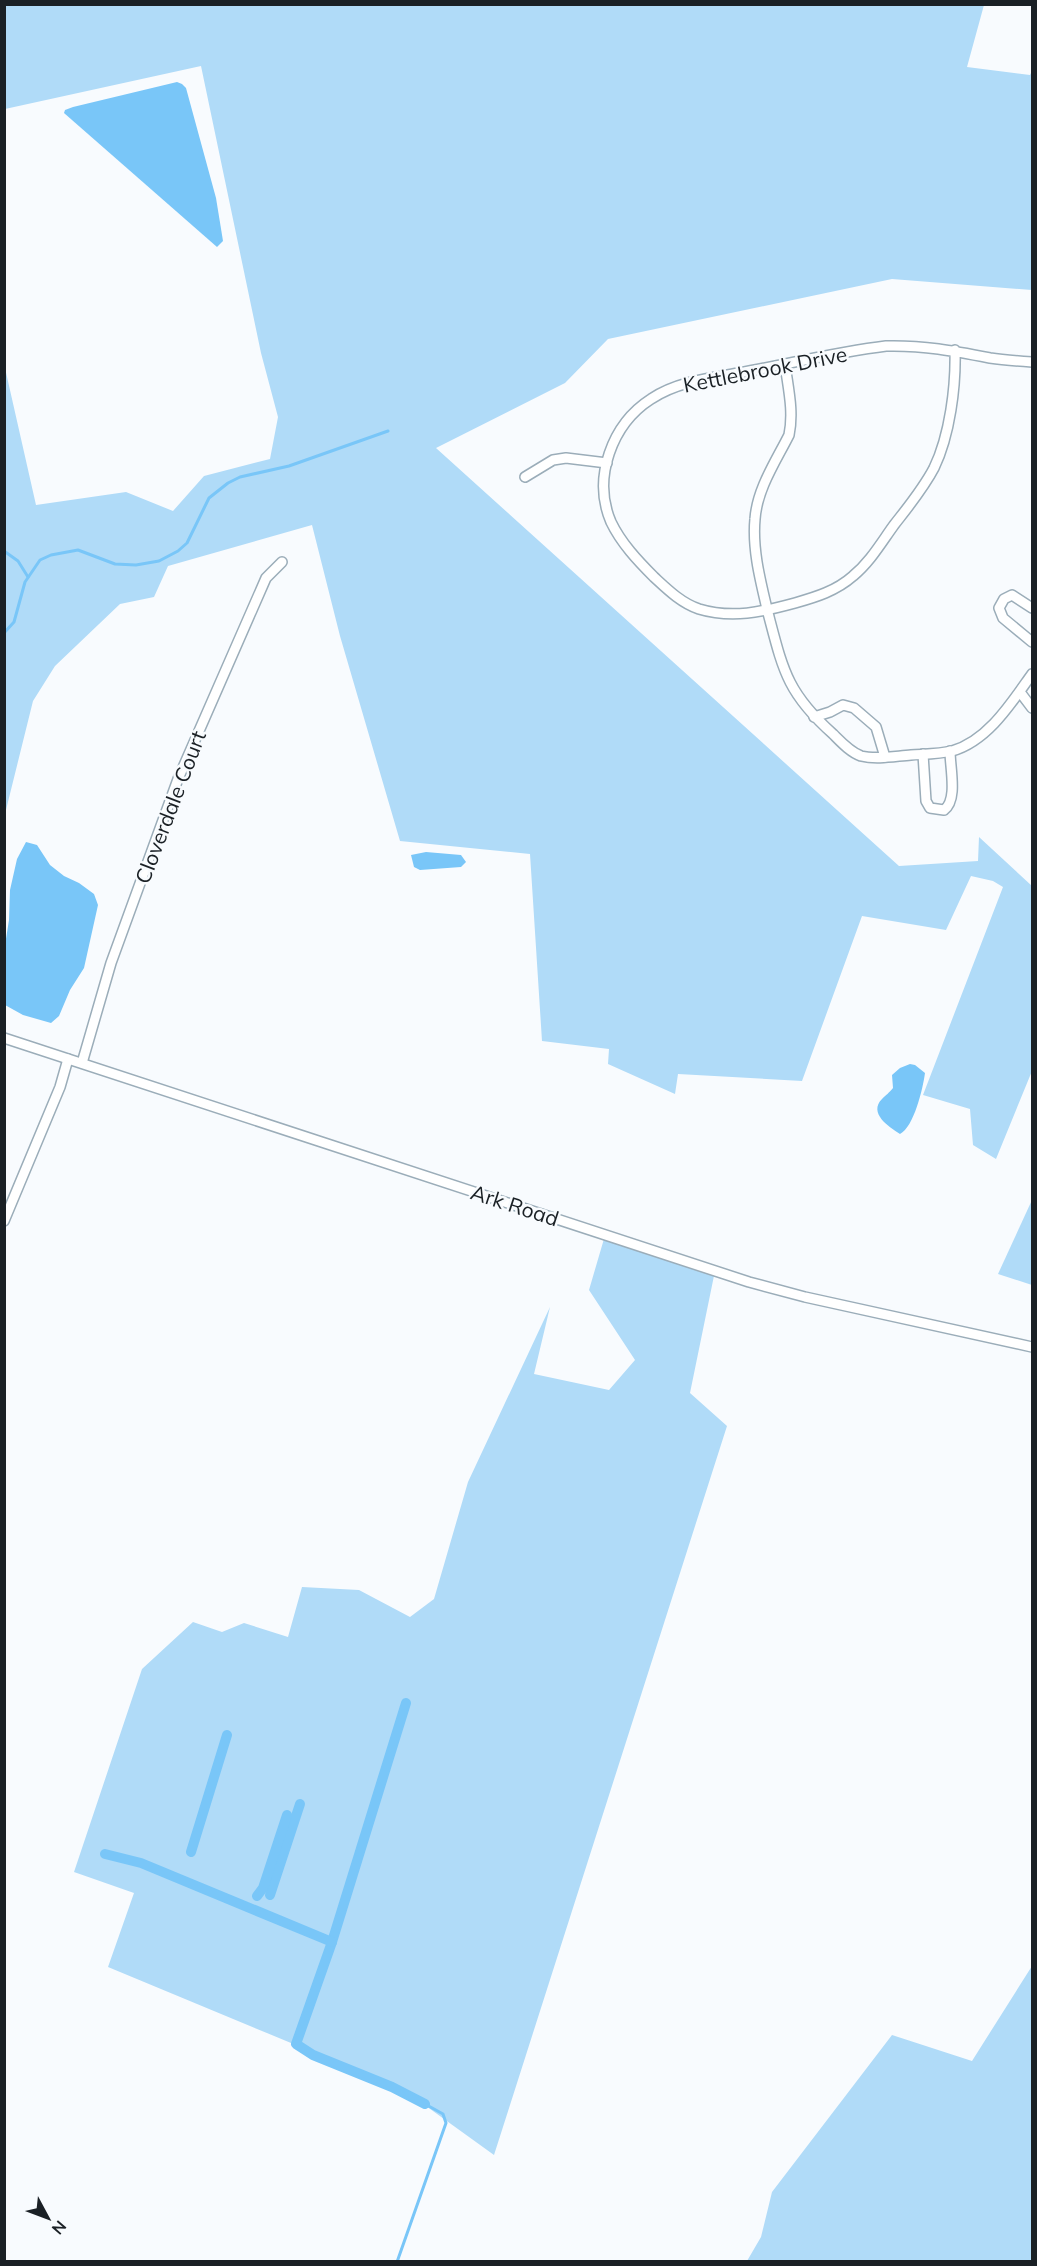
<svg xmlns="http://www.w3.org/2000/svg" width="1037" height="2266" viewBox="0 0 1037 2266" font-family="Mulish,sans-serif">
	<rect width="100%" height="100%" fill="#f8fbfe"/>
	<g fill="#b0dbf8">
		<path d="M5,4l979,1 -17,62 63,8 2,-4v219l-140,-11 -284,60 -43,44 -129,65 463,418 79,-5 1,-24 53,49v185l-36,88 -23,-14 -3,-36 -47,-14 80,-208 -10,-6 -22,-5 -25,54 -84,-14 -60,165 -124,-7 -3,20 -67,-30 1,-15 -67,-8 -12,-187 -130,-13 -60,-205 -28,-111 -144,41 -14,31 -34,7 -65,62 -22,35 -28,113v-446l31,137 90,-13 47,19 31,-35 66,-17 8,-42 -17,-64 -60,-287 -196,43z"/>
		<path d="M1032,1200v85l-34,-11z"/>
		<path d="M606,1232l110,34 -26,127 37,33 -233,729 -68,-49 -135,-63 -183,-76 26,-74 -60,-21 68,-203 51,-47 29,10 22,-9 44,14 14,-50 57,3 51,27 24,-18 34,-117 82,-175 -16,67 75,16 26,-30 -46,-70z"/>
		<path d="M1032,1966v293l-4,3 -281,-1 14,-24 11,-45 120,-157 80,26z"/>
	</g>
	<g fill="#79c6f8">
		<path d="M177,82l5,2 4,4 30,110 7,43 -6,6 -153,-134 1,-3 8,-3z"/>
		<path d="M26,842l11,3 13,20 14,11 15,7 15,11 4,11 -14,63 -14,22 -11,26 -8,7 -28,-8 -18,-10v-60l4,-25 1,-30 7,-31z"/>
		<path d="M426,852l35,3 5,7 -5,5 -41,3 -6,-3 -3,-12z"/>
		<path d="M910,1064l5,1 10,8c-2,15 -11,54 -25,61 -11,-7 -32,-21 -18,-35 4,-4 7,-6 11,-11l-1,-13 8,-7z"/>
	</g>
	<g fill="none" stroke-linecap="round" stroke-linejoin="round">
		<g stroke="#79c6f8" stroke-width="3">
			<path d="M4,551l14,10 10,16"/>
			<path d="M4,633l10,-11 11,-40 15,-22 11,-5 27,-5 37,14 21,1 23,-4 19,-10 9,-8 22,-45 19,-15 12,-6 49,-11 99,-35"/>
			<path d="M397,2262l49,-139 -3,-9 -18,-10"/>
		</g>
		<g stroke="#79c6f8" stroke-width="10">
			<path d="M406,1703l-74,239 -36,102 17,11 79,32 33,17"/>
			<path d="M191,1852l36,-117"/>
			<path d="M105,1854l36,9 191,79"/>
			<path d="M270,1895l30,-91"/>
			<path d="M257,1896l6,-8 24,-73"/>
		</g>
		<defs>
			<g id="minor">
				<path d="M955,350c1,36 -5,85 -21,118 -11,21 -26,39 -40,57 -13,18 -24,37 -41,51 -17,15 -37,21 -58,27 -33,9 -63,16 -96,6 -18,-6 -32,-20 -45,-32 -16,-16 -33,-34 -43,-55 -19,-44 1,-98 40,-123 25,-17 58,-21 88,-26 49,-9 98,-21 147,-27 37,-1 68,5 104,12 14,2 28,3 42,4"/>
				<path d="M785,364c3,24 9,47 4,71 -13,26 -32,54 -34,84 -3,31 6,64 13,94 15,57 19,80 65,121 8,8 17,18 28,22 16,4 35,0 50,-1 14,-1 28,-1 41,-4 36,-10 60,-49 80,-77"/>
				<path d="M525,477l28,-17 13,-2 41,5"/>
				<path d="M1032,608l-20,-13 -8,4 -5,9 4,10 29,24"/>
				<path d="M1020,692l12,16"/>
				<path d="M814,717l16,-5 13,-7 11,3 22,19 9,30"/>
				<path d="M923,754l3,47 4,7 14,2c14,-10 6,-42 6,-59"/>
				<path d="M4,1038l745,244 56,15 227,50"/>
				<path d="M82,1063l29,-100 67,-184 88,-201 16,-16"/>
				<path d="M4,1221l56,-134 8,-28"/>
			</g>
		</defs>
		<use href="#minor" stroke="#9badb9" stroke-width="12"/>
		<use href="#minor" stroke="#fff" stroke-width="9"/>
	</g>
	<g text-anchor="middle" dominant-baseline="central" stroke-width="5" stroke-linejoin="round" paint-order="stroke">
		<g font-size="21" fill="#1a2025" stroke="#f8fbfe">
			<text transform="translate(765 369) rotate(-11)">Kettlebrook Drive</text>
			<text transform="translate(170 807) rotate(-69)">Cloverdale Court</text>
			<text transform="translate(515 1205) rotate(18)">Ark Road</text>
		</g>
	</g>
	<rect width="1037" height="2266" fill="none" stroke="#1a2025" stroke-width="12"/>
	<g transform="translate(48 2218) rotate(131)" stroke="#f8fbfe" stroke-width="4.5" paint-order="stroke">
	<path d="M0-4.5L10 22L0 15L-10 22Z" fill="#1a2025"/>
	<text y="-9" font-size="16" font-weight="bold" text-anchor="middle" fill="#1a2025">N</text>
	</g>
</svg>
